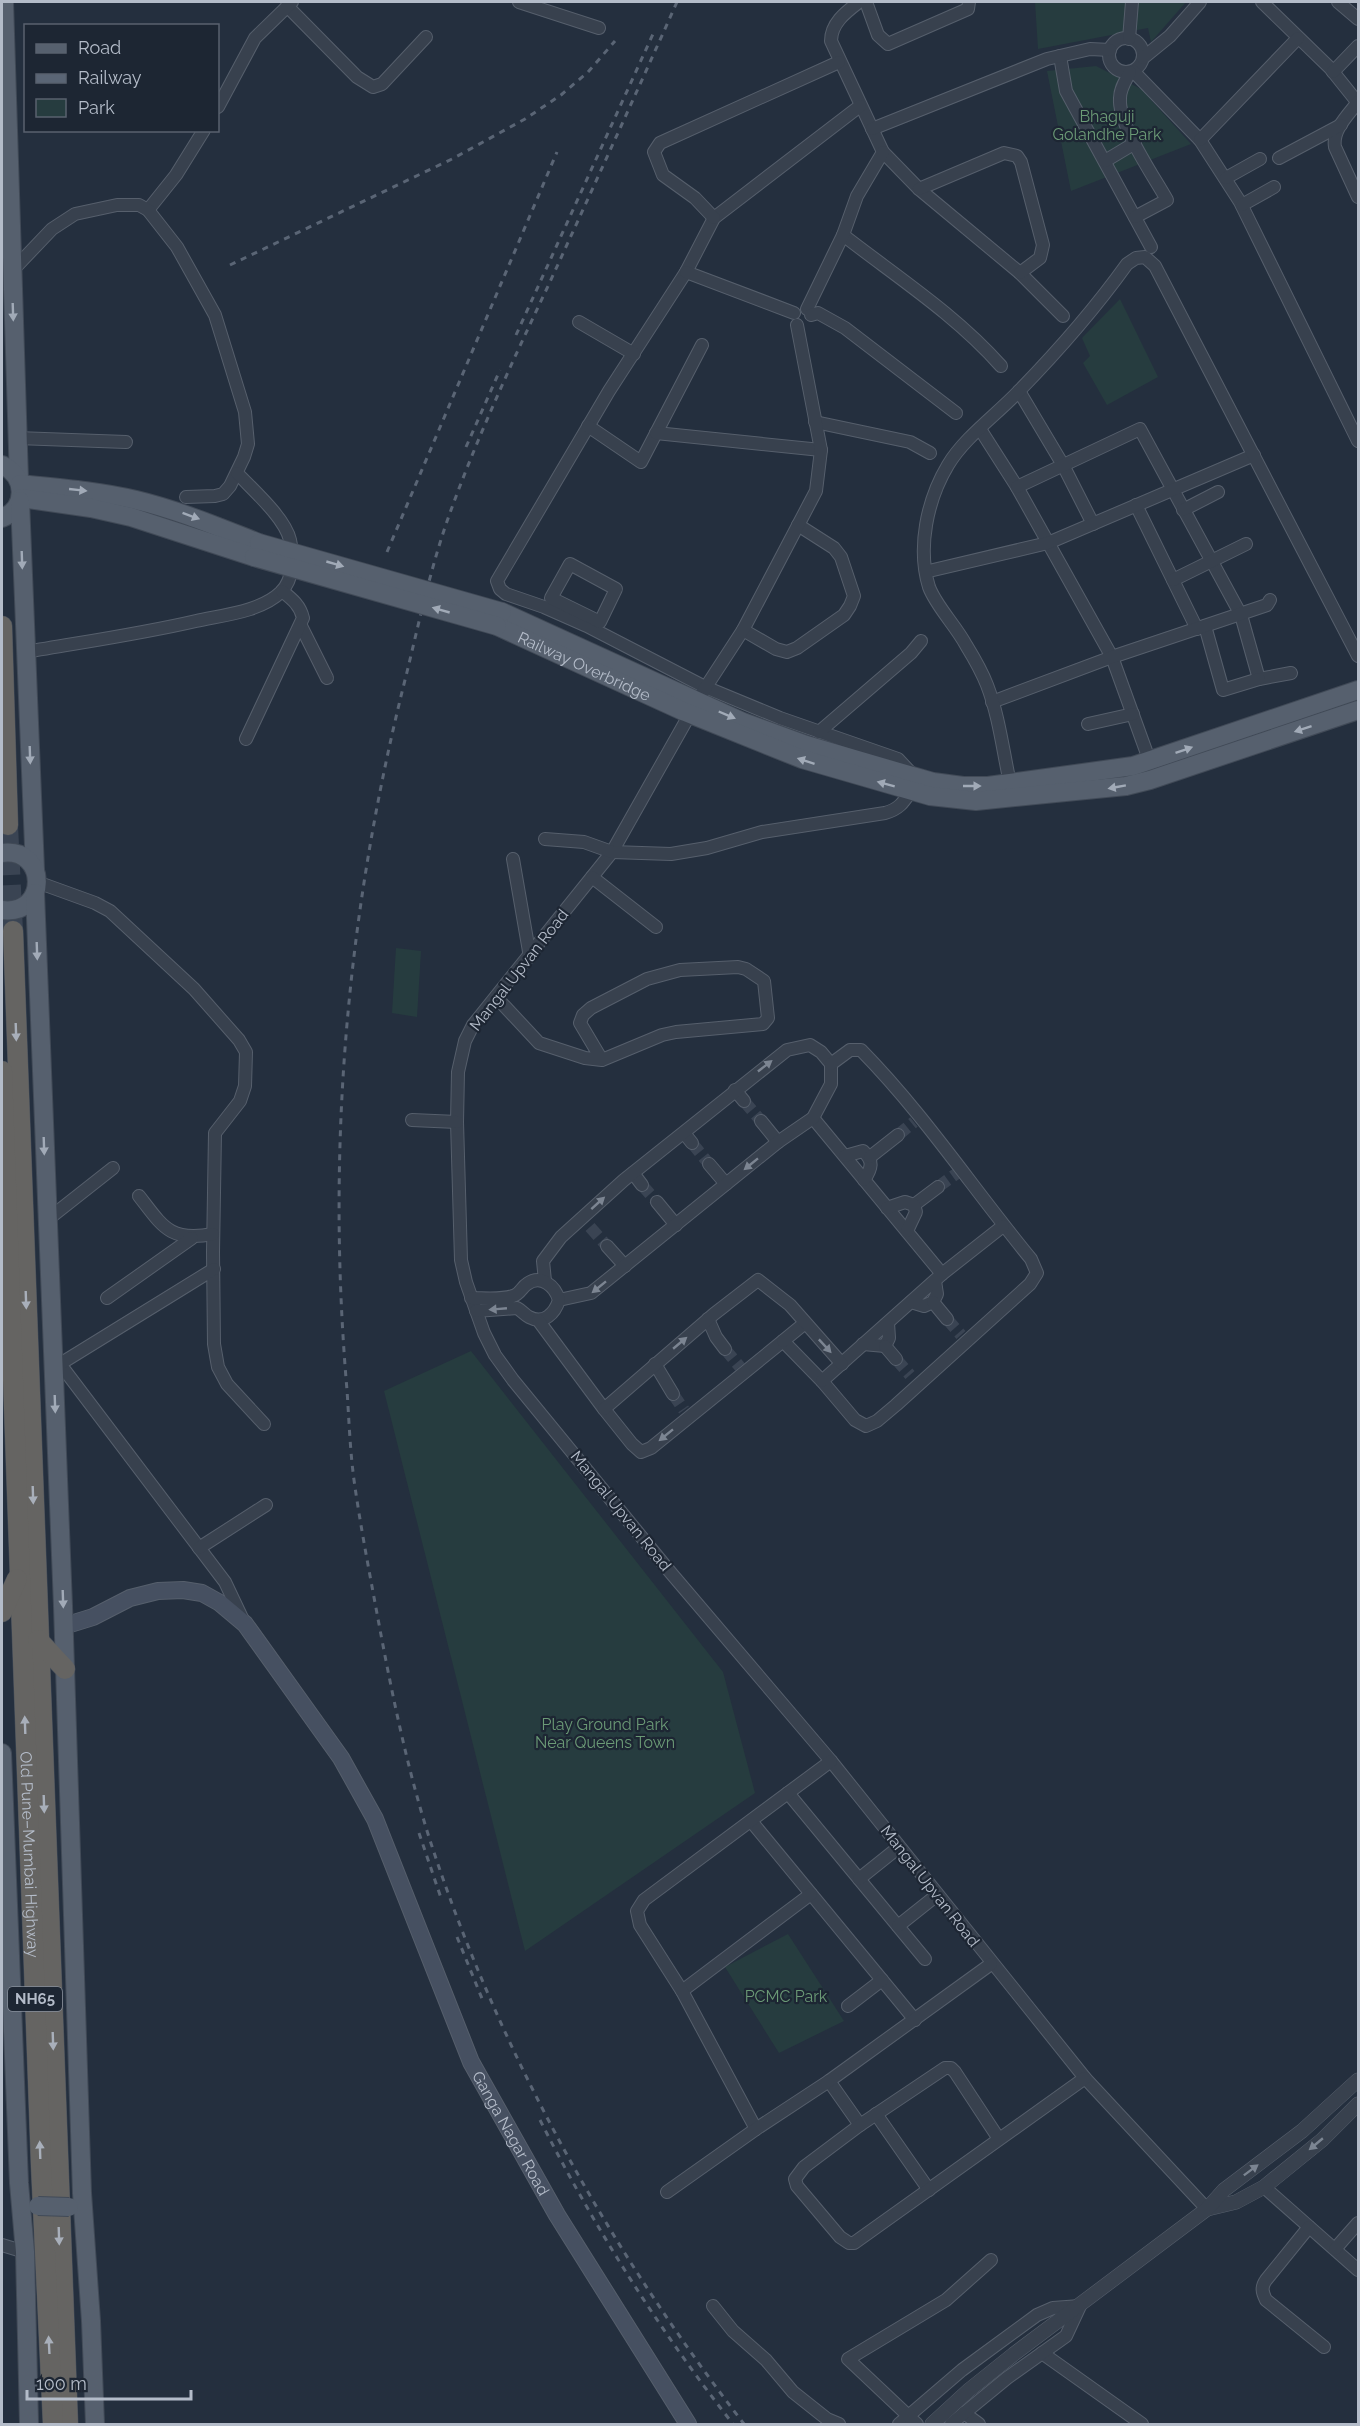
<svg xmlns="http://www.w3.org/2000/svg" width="1360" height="2426" viewBox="0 0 1360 2426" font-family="Raleway,sans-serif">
	<rect width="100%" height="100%" fill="#242f3e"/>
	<g fill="#263c3f">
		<path d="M1035,2h151l-35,40 -3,-14 -110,21z"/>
		<path d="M1096,66l45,23 50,55 -120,47 -24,-120z"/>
		<path d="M1120,299l38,78 -51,28 -24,-42 7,-7 -8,-18z"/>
		<path d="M396,948l25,3 -4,66 -25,-4z"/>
		<path d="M471,1351l252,321 32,121 -230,158 -141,-560z"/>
		<path d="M788,1934l56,87 -65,32 -54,-86z"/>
	</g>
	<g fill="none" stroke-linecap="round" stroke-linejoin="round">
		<g stroke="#3a4453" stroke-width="12" stroke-dasharray="12 6" stroke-linecap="butt">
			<path d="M744,1101l17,20"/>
			<path d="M898,1135l16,-13"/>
			<path d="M692,1143l17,21"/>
			<path d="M642,1185l15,17"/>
			<path d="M938,1187l18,-13"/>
			<path d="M590,1227l17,19"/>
			<path d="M947,1319l14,16"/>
			<path d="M725,1349l15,18"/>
			<path d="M896,1359l14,16"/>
			<path d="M673,1394l11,16"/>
		</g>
		<path stroke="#3a4453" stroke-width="20" stroke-dasharray="20 10" stroke-linecap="butt" d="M8,825l5,106"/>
		<defs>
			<g id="minor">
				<path d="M519,2l80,26"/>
				<path d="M859,2c-13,10 -28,21 -28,39l52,111 36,37 101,84 43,43"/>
				<path d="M866,2l12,33 10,9 80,-35 1,-7"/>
				<path d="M1262,2l68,66 28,35"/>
				<path d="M1338,2l20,17"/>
				<path d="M287,6l70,71 16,10 9,-3 44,-47"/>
				<circle cx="1126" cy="55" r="17"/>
				<path d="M1129,39l3,-37"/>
				<path d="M1060,56l6,35 85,156"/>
				<path d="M1143,58l27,-22 30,-34"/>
				<path d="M1133,71l67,69 40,62 118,239"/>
				<path d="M1130,72c-4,8 -10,16 -10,26 -2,27 33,77 47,102l-32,17"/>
				<path d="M1333,72l25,-26"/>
				<path d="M1358,102c-10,13 -26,28 -23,45l23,50"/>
				<path d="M860,106l-146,112 -28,54 -77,119 -112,190 3,8 6,5 38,13 43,19 118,61 75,31 118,41 14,15"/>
				<path d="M218,107l37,-69 37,-36"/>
				<path d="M872,129l175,-70 43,-10 20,1"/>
				<path d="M1200,140l98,-102"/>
				<path d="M1279,158l62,-33"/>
				<path d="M1105,161l30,-18"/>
				<path d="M1226,178l34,-19"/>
				<path d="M919,189l85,-36 13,3 4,6 22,83 -3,13 -20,15"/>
				<path d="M1242,205l32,-18"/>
				<path d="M148,210l28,-35 28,-45"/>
				<path d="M714,218l-19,-20 -32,-23 -9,-23 6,-9 179,-81"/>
				<path d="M843,235c54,42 113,80 158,131"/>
				<path d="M12,271l40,-42 23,-15 42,-9h22l9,5 29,37 38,68 30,97 3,32 -4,13 -14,29 -7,8 -8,2 -29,1"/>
				<path d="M686,272l108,41"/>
				<path d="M807,309l36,-74 14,-39 26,-44"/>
				<path d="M811,315l7,-2 27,15 111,85"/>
				<path d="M579,322l55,32"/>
				<path d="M1019,391l44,74 30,59"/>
				<path d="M815,422l95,20 20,11"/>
				<path d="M588,426l53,36 61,-117"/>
				<path d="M980,429l37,58 95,170 38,105"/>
				<path d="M656,433l165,17"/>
				<path d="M17,438l109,4"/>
				<path d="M1017,487l123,-58 101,186 18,64 32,-6"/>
				<path d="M1136,505l61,124"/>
				<path d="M1183,510l35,-18"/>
				<path d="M570,564l46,25 -16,33 -49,-24z"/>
				<path d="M929,571l119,-28 206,-88"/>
				<path d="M1173,580l73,-36"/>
				<path d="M301,626l26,52"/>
				<path d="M1205,626l18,64 36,-11"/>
				<path d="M743,630l33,19 11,3 10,-4 47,-33 6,-9 4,-10 -13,-39 -7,-9 -36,-23"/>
				<path d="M26,652c57,-10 114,-18 170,-31 27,-6 64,-9 85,-29 13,-13 13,-36 9,-52 -5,-22 -37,-50 -53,-67"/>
				<path d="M702,693l41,-63 73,-139 5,-41 -24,-125"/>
				<path d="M992,702l120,-45 155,-52 3,-5"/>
				<path d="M686,721l-74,131 -139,173 -8,16 -7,31 -1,50 4,138 5,22 18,51 11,22 18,25 158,193 160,188 254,317 122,131"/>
				<path d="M1088,724l45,-10"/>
				<path d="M819,732l92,-79 10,-12"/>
				<path d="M246,739l57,-121c-3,-13 -11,-19 -21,-27"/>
				<path d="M1010,783c-7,-32 -11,-67 -23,-98 -5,-13 -13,-27 -21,-40 -10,-19 -30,-39 -37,-58 -12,-39 -2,-87 19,-122 16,-27 48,-50 70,-73 39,-40 76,-82 109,-128l9,-6 9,-1 10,9 203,390"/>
				<path d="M545,839l39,3 28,10 59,2 36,-6 55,-16 123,-19c14,-4 18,-10 26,-22"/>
				<path d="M513,859l17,98"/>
				<path d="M592,877l64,50"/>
				<path d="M37,882l58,21 15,8 84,78 45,51 7,12 -1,34 -5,15 -25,32 -2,119 1,92 4,23 9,17 37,40"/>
				<path d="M496,997l43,46 46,15 17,2 60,-25 14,-3 87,-8 5,-6 -4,-37 -18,-12 -8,-2 -58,3 -33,9 -56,29 -8,7 -3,8 22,37"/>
				<path d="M735,1090l9,11"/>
				<path d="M813,1118l129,156"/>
				<path d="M412,1120l45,2"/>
				<path d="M761,1121l17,21"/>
				<path d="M684,1133l8,10"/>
				<path d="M845,1156l18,-5c11,10 9,17 1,29"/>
				<path d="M870,1157l28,-22"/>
				<path d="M709,1164l17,20"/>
				<path d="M633,1173l9,12"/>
				<path d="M139,1196c24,31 31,46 74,38"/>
				<path d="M657,1202l19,23"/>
				<path d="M914,1205l24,-18"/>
				<path d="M887,1208l18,-6 9,3 2,7 -9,19"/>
				<path d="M47,1220l66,-52"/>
				<path d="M607,1246l18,20"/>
				<path d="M545,1281l-2,-20 18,-24 63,-57 163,-130 23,-5 11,7 10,12v20l-18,34 -35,24 -187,151 -32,7"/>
				<path d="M107,1298l85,-60"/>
				<path d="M471,1298c13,0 30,2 42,-2 7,-2 9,-9 14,-12 14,-10 28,2 32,16 -4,13 -15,25 -30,17 -4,-2 -8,-7 -12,-9l-41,3"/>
				<path d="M911,1302l13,4 9,-4 4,-8 -2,-13"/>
				<path d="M933,1302l14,17"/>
				<path d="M708,1319l8,18 9,12"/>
				<path d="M538,1320l66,89 28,35 9,8 10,-4 132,-107 39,40 33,39 11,6 11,-5 19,-16 134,-121 7,-11 -6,-14c-57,-69 -107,-145 -170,-209h-11l-19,14"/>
				<path d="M783,1341l22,-18"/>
				<path d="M863,1344l22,2 4,-8 -1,-15"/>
				<path d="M885,1346l11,13"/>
				<path d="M54,1360l6,4 165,218 18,38"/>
				<path d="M60,1364l154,-95"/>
				<path d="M655,1364l18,30"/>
				<path d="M822,1381l120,-107 61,-48"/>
				<path d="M604,1409l110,-95 44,-34 32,25 52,59"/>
				<path d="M199,1548l67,-43"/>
				<path d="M788,1793l137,166"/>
				<path d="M751,1821l164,199"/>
				<path d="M859,1879l40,-32"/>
				<path d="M898,1926l39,-31"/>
				<path d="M682,1991l129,-97"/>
				<path d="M848,2006l34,-26"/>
				<path d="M829,2081l31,44"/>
				<path d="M876,2114l53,76"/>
				<path d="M756,2129l-74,-138 -42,-66 -3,-14 7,-11 187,-139"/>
				<path d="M999,2139l-44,-67 -4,-4h-6l-85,57 -56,42 -9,12 2,7 43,51 9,6h5l231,-165"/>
				<path d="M1264,2187l94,83"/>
				<path d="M667,2192l89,-63 73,-48 162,-117"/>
				<path d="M1309,2227l-43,53c-5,7 -4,12 0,20l58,47"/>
				<path d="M2,2245l23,7"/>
				<path d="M1335,2249l23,-26"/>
				<path d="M713,2306l20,25 33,29 27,32 34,27 12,5"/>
				<path d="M1042,2353l100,71"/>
				<path d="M964,2413l15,11"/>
				<path d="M899,2424l63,-54 75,-55 16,-7 27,-2 -14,30 -59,42 -56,46"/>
				<path d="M917,2424l-69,-65 98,-59 45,-40"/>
			</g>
			<g id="tertiary">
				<path d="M1207,2209l29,-7 28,-15 58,-47 36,-36"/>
				<path d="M932,2424l37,-34 45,-36 193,-145 17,-19 78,-59 56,-51"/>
			</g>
			<g id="secondary">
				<path id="s1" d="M64,1626l29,-9 37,-19 28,-7 25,-1 19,3 18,10 25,21 96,134 34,61 96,243 86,153 131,209"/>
			</g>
			<g id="primary">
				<path d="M4,2l15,478"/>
				<path d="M2,465c25,11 25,43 0,53"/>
				<path d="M20,484c39,4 78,7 116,16 42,10 82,27 123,43"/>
				<path d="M21,498l70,10 40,9 123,40"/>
				<path d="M20,501l15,369"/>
				<path d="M502,612l241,110 63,23 127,37 30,4h25l145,-20 225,-76"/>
				<path id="s2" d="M497,626l188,86 117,47 128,37 46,5 150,-15 24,-6 208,-70"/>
				<path d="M2,853c46,-6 47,63 0,57"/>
				<path d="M35,893l28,713 19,587 9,128 4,103"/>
				<path d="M2,1753l17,430 6,69 4,172"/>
			</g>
			<g id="trunk">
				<path d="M2,626l6,199"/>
				<path d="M13,931l55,1493"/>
				<path id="s3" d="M2,1071l39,1095 12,258"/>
				<path d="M2,1612l15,-33"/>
				<path d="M38,1640l27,29"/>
			</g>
		</defs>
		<use href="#minor" stroke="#565f6c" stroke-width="14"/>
		<use href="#tertiary" stroke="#565f6c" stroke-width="15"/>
		<use href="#secondary" stroke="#565f6c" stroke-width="18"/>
		<use href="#primary" stroke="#414a57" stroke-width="20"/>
		<use href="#trunk" stroke="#434c59" stroke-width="21"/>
		<use href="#minor" stroke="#38414e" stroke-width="12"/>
		<use href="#tertiary" stroke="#38414e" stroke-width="14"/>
		<use href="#secondary" stroke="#465061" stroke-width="16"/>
		<use href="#primary" stroke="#56606e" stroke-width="18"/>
		<use href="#trunk" stroke="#656462" stroke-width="20"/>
		<g stroke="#5a6575" stroke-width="3" stroke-dasharray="6 6" stroke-linecap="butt">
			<path d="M677,2c-42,94 -85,188 -128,282 -35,74 -70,149 -98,226 -19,52 -31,108 -44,162 -60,236 -81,475 -60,718 2,30 3,60 7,90 6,43 14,85 22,128 14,76 29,152 52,226 68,213 180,414 316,590"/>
			<path d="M230,265l222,-106 73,-40 36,-24 27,-23 27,-31"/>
			<path d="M516,335l137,-301"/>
			<path d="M466,447l34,-77"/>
			<path d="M387,552l170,-400"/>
			<path d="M419,1833l22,65"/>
			<path d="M457,1937l26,64"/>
			<path d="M540,2120c54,107 119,210 193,304"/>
		</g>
		<defs>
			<g id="primary-bridge">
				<path d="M259,543l243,69"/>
				<path d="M254,557l243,69"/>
				<path d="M38,2206l31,1"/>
			</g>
		</defs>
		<use href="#primary-bridge" stroke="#414a57" stroke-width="20" stroke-linecap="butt"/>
		<use href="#primary-bridge" stroke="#56606e" stroke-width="18"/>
	</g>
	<defs><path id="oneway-solid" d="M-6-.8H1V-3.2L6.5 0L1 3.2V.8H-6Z" transform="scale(1.5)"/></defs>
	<g fill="#a1aab7">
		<use href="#oneway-solid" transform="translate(13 312) rotate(88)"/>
		<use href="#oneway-solid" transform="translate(78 490) rotate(6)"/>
		<use href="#oneway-solid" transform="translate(191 516) rotate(20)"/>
		<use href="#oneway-solid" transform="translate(22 560) rotate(88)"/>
		<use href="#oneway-solid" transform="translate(335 564) rotate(16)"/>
		<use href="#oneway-solid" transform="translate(441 610) rotate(-164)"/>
		<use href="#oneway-solid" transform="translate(727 715) rotate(23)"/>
		<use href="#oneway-solid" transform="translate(1303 729) rotate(162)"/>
		<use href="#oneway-solid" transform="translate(1184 750) rotate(-19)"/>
		<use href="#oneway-solid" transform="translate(30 755) rotate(88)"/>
		<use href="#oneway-solid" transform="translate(806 761) rotate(-162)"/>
		<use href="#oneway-solid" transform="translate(886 784) rotate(-165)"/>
		<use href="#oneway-solid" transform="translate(972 786)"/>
		<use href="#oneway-solid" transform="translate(1117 787) rotate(170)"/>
		<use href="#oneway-solid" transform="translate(37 951) rotate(88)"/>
		<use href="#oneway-solid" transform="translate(44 1146) rotate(88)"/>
		<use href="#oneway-solid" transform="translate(55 1404) rotate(88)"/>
		<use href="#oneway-solid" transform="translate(63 1599) rotate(88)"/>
	</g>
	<g fill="#a8afba">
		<use href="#oneway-solid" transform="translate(16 1032) rotate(88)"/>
		<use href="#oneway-solid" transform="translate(26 1300) rotate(88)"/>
		<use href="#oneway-solid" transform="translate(33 1495) rotate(88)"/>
		<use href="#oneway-solid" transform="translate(25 1725) rotate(-92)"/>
		<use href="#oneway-solid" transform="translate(44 1804) rotate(88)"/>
		<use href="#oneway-solid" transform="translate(53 2041) rotate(88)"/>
		<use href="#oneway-solid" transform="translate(40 2150) rotate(-92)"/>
		<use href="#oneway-solid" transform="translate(59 2236) rotate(88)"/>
		<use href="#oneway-solid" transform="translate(49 2345) rotate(-93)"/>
	</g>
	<g fill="#7c8592">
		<use href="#oneway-solid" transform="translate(765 1066) rotate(-38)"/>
		<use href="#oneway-solid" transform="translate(751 1164) rotate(141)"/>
		<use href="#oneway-solid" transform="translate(598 1203) rotate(-42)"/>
		<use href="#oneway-solid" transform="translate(599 1287) rotate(141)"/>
		<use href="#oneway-solid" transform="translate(498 1309) rotate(175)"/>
		<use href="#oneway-solid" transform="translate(680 1343) rotate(-40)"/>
		<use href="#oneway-solid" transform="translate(825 1346) rotate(47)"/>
		<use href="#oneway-solid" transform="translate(666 1435) rotate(141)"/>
		<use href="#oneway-solid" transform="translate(1316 2144) rotate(140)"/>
		<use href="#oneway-solid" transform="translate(1251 2170) rotate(-37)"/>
	</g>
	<g text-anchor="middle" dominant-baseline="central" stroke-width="4.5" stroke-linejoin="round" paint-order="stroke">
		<rect fill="#1d2633" stroke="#878f9c" stroke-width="1.5" x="8" y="1987" width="54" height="24" rx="4.5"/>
		<g font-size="15" font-weight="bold" fill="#b4bcc9">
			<text x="35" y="1999">NH65</text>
		</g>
		<g font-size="16" fill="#6b9a76" stroke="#1d2633">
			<text x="1107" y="116">Bhaguji<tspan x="1107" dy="18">Golandhe Park</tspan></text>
			<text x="605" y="1724">Play Ground Park<tspan x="605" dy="18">Near Queens Town</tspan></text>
			<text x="786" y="1996">PCMC Park</text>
		</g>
		<g font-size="16" fill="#b4bcc9" stroke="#1d2633">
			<text stroke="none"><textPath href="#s2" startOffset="96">Railway Overbridge</textPath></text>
			<text transform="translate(519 970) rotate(-52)">Mangal Upvan Road</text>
			<text transform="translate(621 1511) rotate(51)">Mangal Upvan Road</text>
			<text stroke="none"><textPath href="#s3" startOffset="784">Old Pune–Mumbai Highway</textPath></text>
			<text transform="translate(930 1886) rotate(52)">Mangal Upvan Road</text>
			<text stroke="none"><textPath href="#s1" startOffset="776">Ganga Nagar Road</textPath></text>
		</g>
	</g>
	<rect width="1360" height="2426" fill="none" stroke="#b4bcc9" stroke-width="6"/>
	<rect x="24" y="24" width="195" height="108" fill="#1d2633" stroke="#59626f" stroke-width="1.5"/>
	<rect x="36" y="44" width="30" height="9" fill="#56606e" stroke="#59626f" stroke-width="1.5"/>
	<text x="78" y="54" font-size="18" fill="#b4bcc9">Road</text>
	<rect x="36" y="74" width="30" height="9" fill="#5a6575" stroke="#59626f" stroke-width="1.5"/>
	<text x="78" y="84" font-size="18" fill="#b4bcc9">Railway</text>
	<rect x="36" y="99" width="30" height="18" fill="#263c3f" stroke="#59626f" stroke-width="1.5"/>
	<text x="78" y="114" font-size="18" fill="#b4bcc9">Park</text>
	<path d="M27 2390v9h164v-9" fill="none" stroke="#b4bcc9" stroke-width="3"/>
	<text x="36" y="2390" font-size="18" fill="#b4bcc9" stroke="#1d2633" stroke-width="4.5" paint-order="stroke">100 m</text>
</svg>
